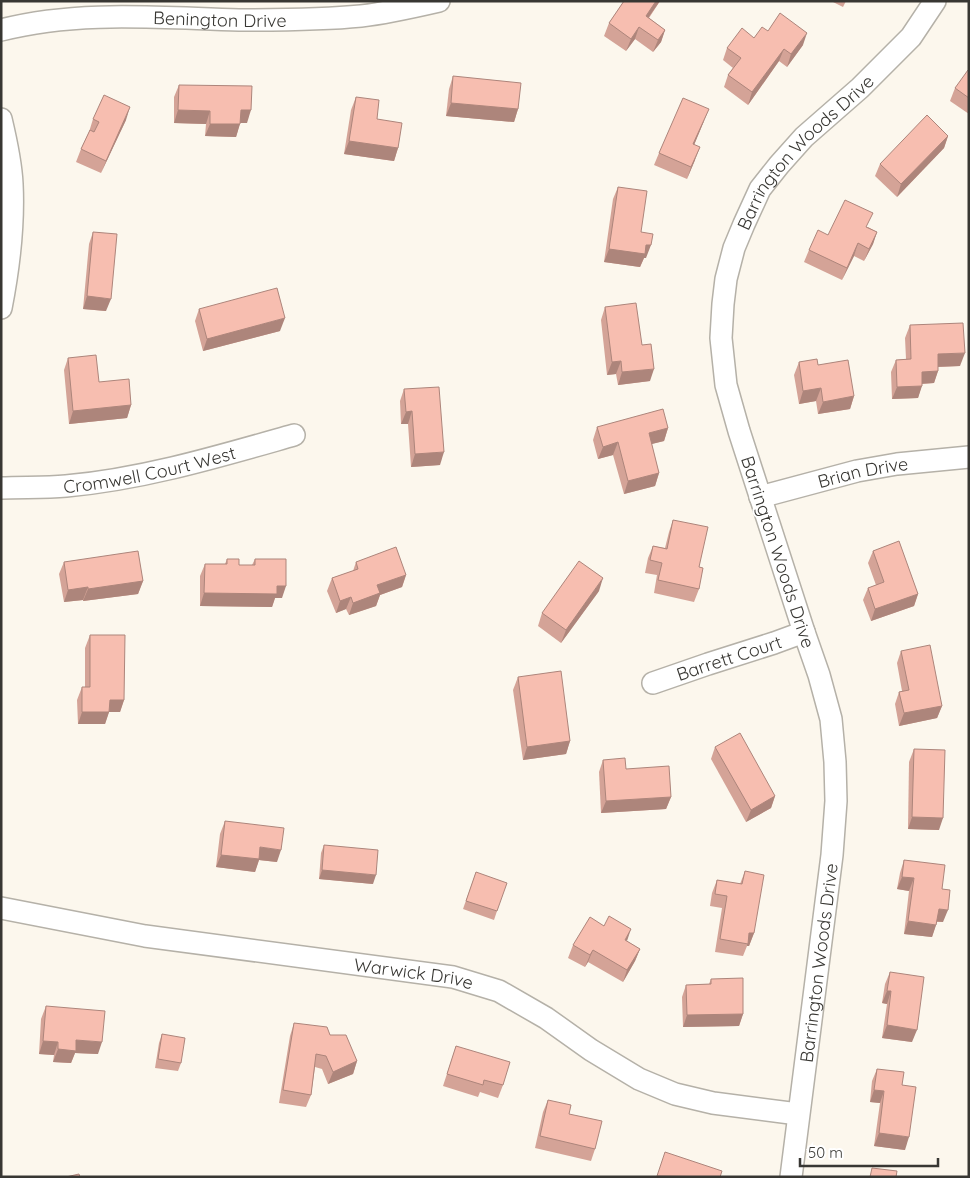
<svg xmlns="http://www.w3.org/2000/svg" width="970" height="1178" viewBox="0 0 970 1178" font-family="Quicksand,sans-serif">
	<rect width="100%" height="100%" fill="#fcf7ed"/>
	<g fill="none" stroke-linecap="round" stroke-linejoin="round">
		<defs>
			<g id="minor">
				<path id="s1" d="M1,30c78,-20 159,-12 238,-10 41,0 82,0 122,-4 26,-3 52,-9 78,-15"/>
				<path d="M1,119c5,21 10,43 11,65 2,41 -3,83 -11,124"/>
				<path id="s2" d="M1,488c22,-1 44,0 65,-2 78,-7 154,-30 228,-51"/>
				<path id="s3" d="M760,497l97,-26 40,-7 72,-7"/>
				<path id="s4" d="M653,683l55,-19 66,-21 30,-11"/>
				<path id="s5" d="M1,908l144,28 308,41 46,14 47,27 45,32 48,29 36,15 38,9 85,11"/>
				<path id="s6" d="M791,1177l41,-322 4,-54 -1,-39 -4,-43 -12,-44 -15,-43 -65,-201 -13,-46 -5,-47 2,-34 3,-25 8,-31 10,-24 16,-35 19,-24 25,-28 56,-49 51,-51 24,-36"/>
			</g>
		</defs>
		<use href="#minor" stroke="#b5b1a8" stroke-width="24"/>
		<use href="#minor" stroke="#fff" stroke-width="21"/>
	</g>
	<g fill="#d4a397">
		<path d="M622,1h38l-11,17 16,12 -4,12 -8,10 -18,-13 -9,12 -22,-15 5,-13 14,-20z"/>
		<path d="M831,1h15l-3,6z"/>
		<path d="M768,31l35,14 -16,22 -8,-6 -31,44 -24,-18 4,-12 5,-7 -10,-8 4,-12 27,-10z"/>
		<path d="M969,71v43l-19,-13 5,-13z"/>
		<path d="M453,76l65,33 -4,13 -68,-6 3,-27z"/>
		<path d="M179,85l68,38h-7l-4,14 -31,-1 1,-12 -32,-1v-26z"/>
		<path d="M356,97l21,22 21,29 -4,13 -50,-7 7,-44z"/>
		<path d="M93,119l33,1 -25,53 -25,-11 5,-13 8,-17z"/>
		<path d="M704,121l-10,24 1,15 -8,19 -33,-14 5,-12z"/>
		<path d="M948,136l-4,12 -47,49 -22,-21 5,-12z"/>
		<path d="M618,187l23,45 5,26h-2l-4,9 -36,-5 9,-63z"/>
		<path d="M868,227l9,5 -4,12 -9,17 -10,-5 -12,24 -38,-18 5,-12 19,-15z"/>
		<path d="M93,232l13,79 -23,-2 6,-65z"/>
		<path d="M605,307l37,38 8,36 -32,4 -2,-11 -9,1 -6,-55z"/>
		<path d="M199,309l81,22 -77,20 -8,-30z"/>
		<path d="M910,325l50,41 -22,1v4l-4,12 -12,1 -4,14 -26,1 -1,-27 5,-12 10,-1 -1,-21z"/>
		<path d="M68,358l31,24 32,23 -4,13 -58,6 -5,-54z"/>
		<path d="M799,362l19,3 36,31 -4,13 -32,5 -2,-13 -17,3 -5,-29z"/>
		<path d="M404,389l36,76 -29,2 -3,-43h-7l-1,-23z"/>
		<path d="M597,427l71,1 -4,13 -13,3 8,29 -4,13 -31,8 -11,-39 -15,4 -5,-19z"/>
		<path d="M673,520l26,47v22l-5,13 -40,-9 3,-18 -12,-2 3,-15 5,-12 12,2 4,-16z"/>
		<path d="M873,551l45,43 -4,12 -43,15 -8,-21 5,-12 8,-3 -8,-22z"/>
		<path d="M227,559l12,6h13l3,-6 27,39h-7l-3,9 -72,-1v-30l5,-12h20z"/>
		<path d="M64,562l79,19 -5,13 -55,7v-1l-19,2 -5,-28z"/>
		<path d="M356,562l50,13 -4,12 -22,8 -4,11 -27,9 -3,-6 -10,4 -9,-22 5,-13 21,-7z"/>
		<path d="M599,591l-38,52 -23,-17 4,-13z"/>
		<path d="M90,635l34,65 -4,12h-11l-4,12h-27l-1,-24 5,-13h3v-39z"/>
		<path d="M901,651l41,55 -5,12 -38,8 -4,-22 4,-12 3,-1 -5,-28z"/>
		<path d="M518,677l52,64 -4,13 -43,6 -10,-70z"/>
		<path d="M715,747l60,49 -4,12 -25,14 -35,-63z"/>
		<path d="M914,749l25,81 -31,-1 1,-67z"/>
		<path d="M603,760l23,9 45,28 -5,12 -65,4 -2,-41z"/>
		<path d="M225,821l52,41 -18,-2 -4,12 -39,-5 4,-33z"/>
		<path d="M324,845l49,39 -54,-5 2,-26z"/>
		<path d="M904,860l38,29 1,33h-6l-5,15 -28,-3 5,-43 -12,-2 3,-16z"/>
		<path d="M745,871l9,62 -5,13h-2l-4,10 -28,-4 7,-44 -12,-2 2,-13 5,-13 23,4z"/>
		<path d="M476,872l21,39 -3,9 -31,-11z"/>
		<path d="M627,941l13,8 -5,12 -12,21 -35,-20 -3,5 -17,-9 5,-13z"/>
		<path d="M890,972l22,70 -30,-4 5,-34 -5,-1 3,-19z"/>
		<path d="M711,979l32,35 -4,12 -56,1 -1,-30 4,-12 23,-1z"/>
		<path d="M46,1006l52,48 -23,-1 -4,10 -18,-1 1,-7 -15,-1 2,-35z"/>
		<path d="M294,1023l36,12 27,26 -4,13 -25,10 -6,-15 -7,-2 -4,28 -5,12 -27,-4 11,-67z"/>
		<path d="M162,1034l19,29 -3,8 -23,-3 4,-25z"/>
		<path d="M456,1046l47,39 -5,13 -18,-6 -2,5 -35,-11z"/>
		<path d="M877,1069l28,81 -31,-4 6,-43 -10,-1 2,-21z"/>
		<path d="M548,1100l21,14 26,35 -4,12 -56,-13 8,-36z"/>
	</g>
	<g fill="#ad857b">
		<path d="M656,1h4l-19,27 5,-12z"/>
		<path d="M639,27l-4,12 -9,12 5,-12z"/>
		<path d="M665,30l-4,12 -8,10 5,-12z"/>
		<path d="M807,33l-4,12 -16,22 4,-13z"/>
		<path d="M784,49l-5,12 -31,44 4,-13z"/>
		<path d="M451,103l67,6 -4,13 -68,-6z"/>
		<path d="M130,107l-4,13 -25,53 5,-12z"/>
		<path d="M709,109l-20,48 4,-13z"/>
		<path d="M178,110l32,1 -4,13 -32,-1z"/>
		<path d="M241,110h10l-4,13h-11z"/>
		<path d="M210,124h30l-4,13 -31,-1z"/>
		<path d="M948,136l-4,12 -47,49 4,-13z"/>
		<path d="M349,141l49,7 -4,13 -50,-7z"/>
		<path d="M700,147l-5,13 -8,19 4,-12z"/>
		<path d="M877,232l-4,12 -9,17 5,-12z"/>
		<path d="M858,243l-4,13 -12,24 5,-12z"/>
		<path d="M646,245h5l-5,13h-2l-4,9 -36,-5 5,-13z"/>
		<path d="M87,296l24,3 -5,12 -23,-2z"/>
		<path d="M285,318l-5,13 -77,20 4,-12z"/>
		<path d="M965,353l-5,13 -27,1 5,-13z"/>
		<path d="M621,361l-5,13 -9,1 5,-13z"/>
		<path d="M654,369l-4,12 -32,4 4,-13z"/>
		<path d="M938,371l-4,12 -17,1 5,-12z"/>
		<path d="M922,386l-4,12 -26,1 5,-12z"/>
		<path d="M821,388l-5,13 -17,3 4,-13z"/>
		<path d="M854,396l-4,13 -32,5 5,-12z"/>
		<path d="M131,405l-4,13 -58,6 4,-13z"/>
		<path d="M412,411l-4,13h-7l5,-12z"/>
		<path d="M668,428l-4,13 -20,5 5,-13z"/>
		<path d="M618,442l-5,13 -15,4 5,-12z"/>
		<path d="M444,452l-4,13 -29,2 4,-13z"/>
		<path d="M659,473l-4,13 -31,8 4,-13z"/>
		<path d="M406,575l-4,12 -22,8 -4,11 -27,9 4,-12 24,-18z"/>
		<path d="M603,578l-4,13 -38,52 5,-13z"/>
		<path d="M143,581l-5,13 -55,7 5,-12z"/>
		<path d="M277,586h9l-4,12h-7l-3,9 -72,-1 4,-13z"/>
		<path d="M88,587l-5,13 -19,2 4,-12z"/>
		<path d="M918,594l-4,12 -43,15 4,-12z"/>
		<path d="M351,597l-5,12 -10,4 4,-12z"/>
		<path d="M110,700h14l-4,12h-11l-4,12h-27l4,-12z"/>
		<path d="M942,706l-5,12 -38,8 5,-13z"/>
		<path d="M570,741l-4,13 -43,6 4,-13z"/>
		<path d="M775,796l-4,12 -25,14 5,-12z"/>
		<path d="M671,797l-5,12 -65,4 5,-12z"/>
		<path d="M912,817l31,1 -4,12 -31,-1z"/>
		<path d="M260,847l21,3 -4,12 -18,-2 -4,12 -39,-5 5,-12z"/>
		<path d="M322,870l54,5 -3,9 -54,-5z"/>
		<path d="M902,877l12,1 -5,13 -12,-2z"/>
		<path d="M939,909l9,1 -5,12 -9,-1z"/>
		<path d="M908,921l28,4 -4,12 -28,-3z"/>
		<path d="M631,929l-4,12 -2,-1z"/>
		<path d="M749,933h5l-5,13h-2z"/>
		<path d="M640,949l-5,12 -12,21 4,-12z"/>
		<path d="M593,950l-5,12 -3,5 5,-12z"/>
		<path d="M887,991h4l-4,13 -5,-1z"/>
		<path d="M743,1014l-4,12 -56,1 4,-12z"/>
		<path d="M887,1025l30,5 -5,12 -30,-4z"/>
		<path d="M76,1040l26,2 -4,12 -23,-1 -4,10 -18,-1 5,-13z"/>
		<path d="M43,1041l15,1 -4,13 -15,-1z"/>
		<path d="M357,1061l-4,13 -25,10 5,-12z"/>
		<path d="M874,1090l10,1 -4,12 -10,-1z"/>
		<path d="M879,1133l30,4 -4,13 -31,-4z"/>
	</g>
	<g fill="#f7beb0" stroke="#ad857b">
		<path d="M624,1h32l-10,15 19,14 -7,10 -19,-13 -8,12 -22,-16z"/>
		<path d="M780,13l27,20 -16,21 -7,-5 -32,43 -24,-17 13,-17 -14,-10 15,-20 12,10 8,-11 6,4z"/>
		<path d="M968,70l1,1v27l-14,-10z"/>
		<path d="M453,76l68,7 -3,26 -67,-6z"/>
		<path d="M179,85l73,1 -1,24h-10l-1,14h-30v-13l-32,-1z"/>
		<path d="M104,95l26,12 -24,54 -25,-12 9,-19 4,2 5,-10 -6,-3z"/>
		<path d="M356,97l23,3 -2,19 25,4 -4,25 -49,-7z"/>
		<path d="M683,98l26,11 -16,35 7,3 -9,20 -32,-14z"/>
		<path d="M927,115l21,21 -47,48 -21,-20z"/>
		<path d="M618,187l29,4 -6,41 12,2 -2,11h-5l-1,9 -36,-5z"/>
		<path d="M845,200l28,13 -7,14 11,5 -8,17 -11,-6 -11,25 -38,-18 9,-20 10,5z"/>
		<path d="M93,232l24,2 -6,65 -24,-3z"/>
		<path d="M277,288l8,30 -78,21 -8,-30z"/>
		<path d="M636,303l6,42 9,-1 3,25 -32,3 -1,-11 -9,1 -7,-55z"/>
		<path d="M963,323l2,30 -27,1v17l-16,1v14l-25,1 -1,-27 15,-1 -1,-34z"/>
		<path d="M96,355l3,27 30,-3 2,26 -58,6 -5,-53z"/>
		<path d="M817,359l1,6 30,-5 6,36 -31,6 -2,-14 -18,3 -4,-29z"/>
		<path d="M439,387l5,65 -29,2 -3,-43 -6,1 -2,-23z"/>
		<path d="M663,409l5,19 -19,5 10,40 -31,8 -10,-39 -15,5 -6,-20z"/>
		<path d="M673,520l35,7 -9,40 4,1 -4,21 -41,-9 4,-17 -12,-3 3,-14 14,3z"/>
		<path d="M899,541l19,53 -43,15 -7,-21 16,-6 -11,-31z"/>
		<path d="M396,547l10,28 -29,10 3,8 -27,10 -2,-6 -11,4 -8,-23 26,-9 -2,-7z"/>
		<path d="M138,551l5,30 -55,8v-2l-20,3 -4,-28z"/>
		<path d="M227,559h12v6h16v-6h31v27h-9v8l-73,-1 1,-29h22z"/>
		<path d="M579,561l24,17 -37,52 -24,-17z"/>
		<path d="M90,635h35l-1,65h-14l-1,12h-27v-25h8z"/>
		<path d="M930,645l12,61 -38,7 -5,-21 10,-2 -8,-39z"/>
		<path d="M561,671l9,70 -43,6 -9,-70z"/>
		<path d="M740,733l35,63 -24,14 -36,-63z"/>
		<path d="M914,749l31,1 -2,68 -31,-1z"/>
		<path d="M625,758l1,11 43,-3 2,31 -65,4 -3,-41z"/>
		<path d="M225,821l59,7 -3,22 -21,-3 -1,12 -38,-4z"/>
		<path d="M324,845l54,5 -2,25 -54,-5z"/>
		<path d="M904,860l41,5 -3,24 8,1 -2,20 -9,-1 -3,16 -28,-4 6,-43 -12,-1z"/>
		<path d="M745,871l19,4 -10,58h-5l-1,11 -28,-5 7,-43 -12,-2 2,-14 25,4z"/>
		<path d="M476,872l31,11 -10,28 -31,-10z"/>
		<path d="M609,916l22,13 -6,11 15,9 -13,21 -34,-20 -3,5 -17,-10 17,-28 14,9z"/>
		<path d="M890,972l34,5 -7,53 -30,-5 4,-34h-4z"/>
		<path d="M743,978v36l-56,1 -1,-30 25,-1v-5z"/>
		<path d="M46,1006l59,5 -3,31 -26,-2v11l-18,-2v-7l-15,-1z"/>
		<path d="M294,1023l33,4 3,8h16l11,26 -24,11 -7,-16 -10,-2 -5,41 -28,-5z"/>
		<path d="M162,1034l23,4 -4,25 -23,-4z"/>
		<path d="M456,1046l54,16 -7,23 -19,-5 -1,5 -36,-11z"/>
		<path d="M877,1069l27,3 -2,13 14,2 -7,50 -30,-4 5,-42 -10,-1z"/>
		<path d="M548,1100l23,5 -2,9 33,7 -7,28 -55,-13z"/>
		<path d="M665,1152l57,19 -2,6 -63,-1z"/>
		<path d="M872,1168l25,3 -1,6h-26z"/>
		<path d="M79,1174l1,3h-14z"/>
	</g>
	<g text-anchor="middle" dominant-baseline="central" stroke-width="4" stroke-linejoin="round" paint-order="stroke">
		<g font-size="18" fill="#383733" stroke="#fff">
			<text stroke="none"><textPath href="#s1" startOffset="220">Benington Drive</textPath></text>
			<text stroke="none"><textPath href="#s6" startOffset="1071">Barrington Woods Drive</textPath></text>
			<text stroke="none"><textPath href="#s2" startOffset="150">Cromwell Court West</textPath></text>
			<text stroke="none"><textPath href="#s3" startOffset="106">Brian Drive</textPath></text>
			<text transform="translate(778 552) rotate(72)">Barrington Woods Drive</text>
			<text stroke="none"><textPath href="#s4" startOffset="80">Barrett Court</textPath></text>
			<text stroke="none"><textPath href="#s6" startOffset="216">Barrington Woods Drive</textPath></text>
			<text stroke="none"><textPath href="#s5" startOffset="418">Warwick Drive</textPath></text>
		</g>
	</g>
	<rect width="970" height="1178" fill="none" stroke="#383733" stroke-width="5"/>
	<path d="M800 1158v8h138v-8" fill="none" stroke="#383733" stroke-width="2.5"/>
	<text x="808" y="1158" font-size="15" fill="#383733" stroke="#ffffff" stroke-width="4" paint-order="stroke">50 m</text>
</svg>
